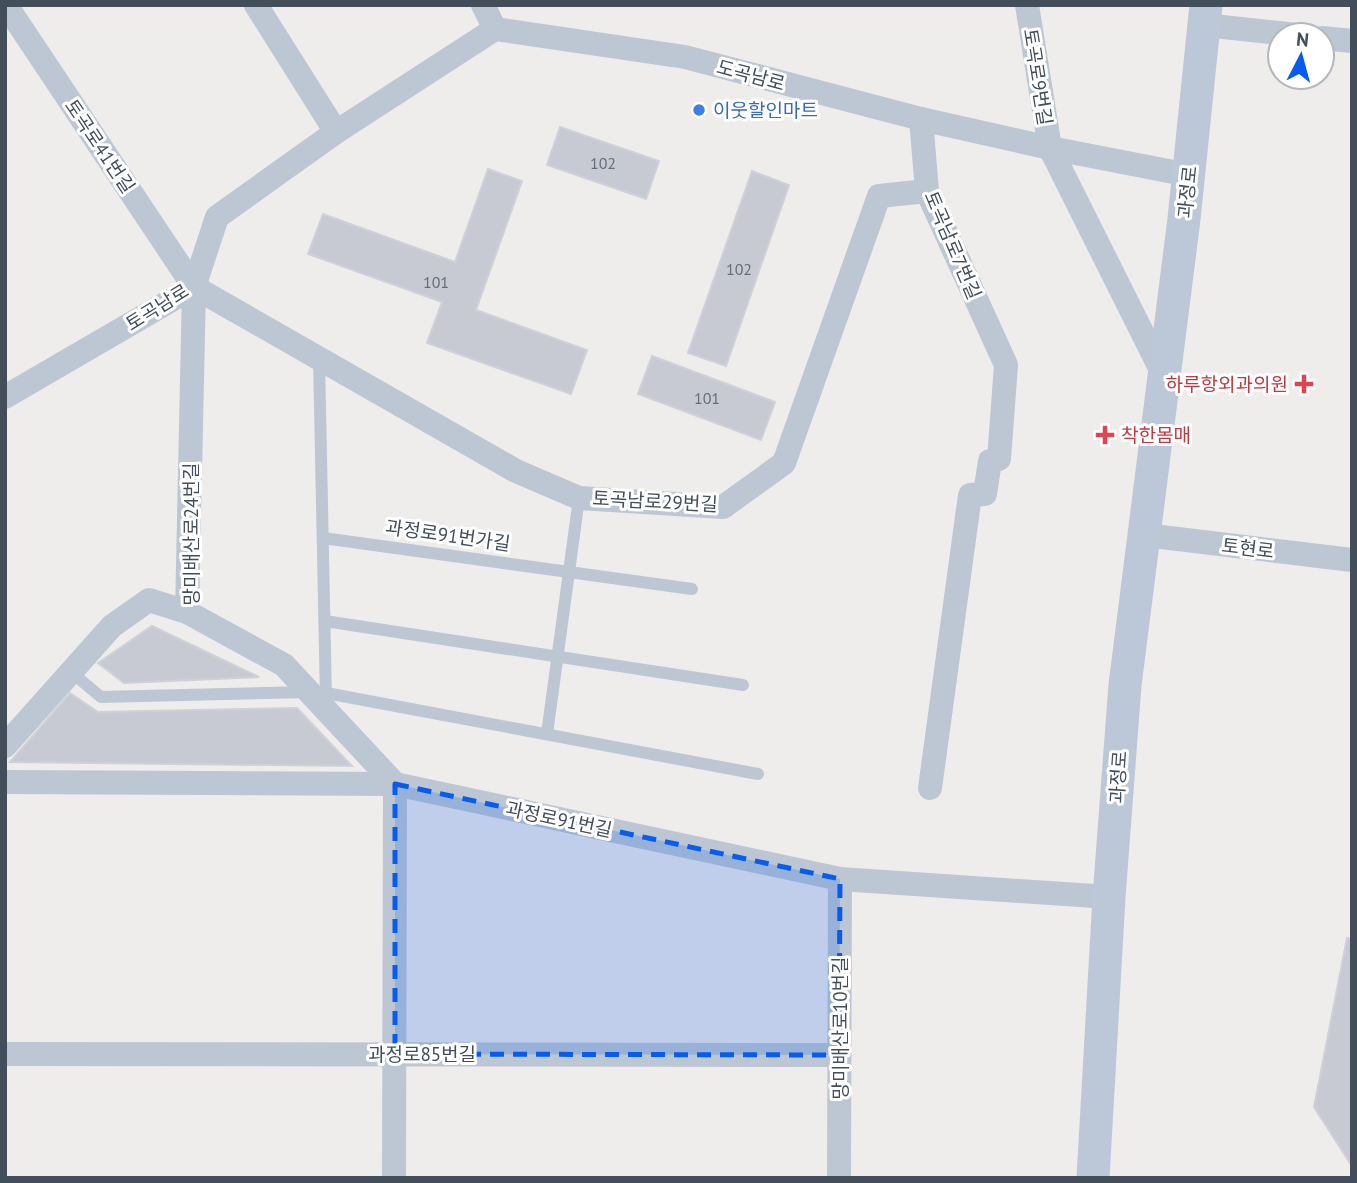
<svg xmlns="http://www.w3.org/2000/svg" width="1357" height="1183" viewBox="0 0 1357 1183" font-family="'PT Sans','Noto Sans KR',sans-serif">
	<rect width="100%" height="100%" fill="#efecec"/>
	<g fill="#c7cad3" stroke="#cfd1d9" stroke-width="2">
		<path d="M560,127l99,34 -13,38 -99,-34z"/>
		<path d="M488,169l34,12 -46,129 111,40 -16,44 -144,-51 15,-41 -134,-48 15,-40 132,48z"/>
		<path d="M752,171l37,14 -63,181 -38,-13z"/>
		<path d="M652,356l123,46 -14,38 -123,-46z"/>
		<path d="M152,626l107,51 -135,6 -26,-20z"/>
		<path d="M70,693l28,19 199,-4 55,58 -342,-4z"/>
		<path d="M1347,938l5,1v227l-38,-59z"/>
	</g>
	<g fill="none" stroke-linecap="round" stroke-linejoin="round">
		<g stroke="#bdc7d3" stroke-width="12">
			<path d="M319,358l7,342"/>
			<path d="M323,538l369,51"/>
			<path d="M325,621l418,64"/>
			<path d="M71,672l30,25 208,-5"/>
			<path d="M326,693l432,81"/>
			<path d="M547,734l32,-236"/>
		</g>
		<g stroke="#bdc7d3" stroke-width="24">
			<path d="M6,5l188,282 322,184 63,27 144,9 61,-44 95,-267 48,-5"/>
			<path d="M256,5l80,127"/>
			<path d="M483,5l12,24"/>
			<path d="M1027,5l23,143 115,230"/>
			<path d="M1204,25l94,10"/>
			<path d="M1322,38l30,3"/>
			<path d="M921,119l6,72 79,174 -7,94 -9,2 -5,33 -15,1 -40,293"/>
			<path d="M5,397l189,-110 23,-70 119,-85 159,-103 190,28 236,62 129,29 139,27"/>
			<path d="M1145,535l207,25"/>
			<path d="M187,612l7,-325"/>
			<path d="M5,746l107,-120 37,-26 38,12 97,53 111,119 -1,394"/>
			<path d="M5,782l390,2 445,95 269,18"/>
			<path d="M5,1054l834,1"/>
			<path d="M839,1178l1,-299"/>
		</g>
		<path stroke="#bcc7d8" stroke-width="33" d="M1093,1178l16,-281 16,-212 59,-466 22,-214"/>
	</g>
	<path fill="#075cee" fill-opacity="0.2" stroke="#075cee" stroke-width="5" stroke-dasharray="14 9" stroke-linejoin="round" d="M395,784l445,95 -1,176 -444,-1z"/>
	<circle fill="#3f7fe0" stroke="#fff" stroke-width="2.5" cx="699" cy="110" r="7"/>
	<g fill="#e0444e" stroke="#fff" stroke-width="2.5">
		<path d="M1300.5 373.5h7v7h7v7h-7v7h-7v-7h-7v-7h7z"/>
		<path d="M1101.5 424.5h7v7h7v7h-7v7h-7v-7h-7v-7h7z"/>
	</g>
	<g text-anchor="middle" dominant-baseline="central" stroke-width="6" stroke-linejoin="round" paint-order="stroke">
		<g font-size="16" fill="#646d79">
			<text x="603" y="163">102</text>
			<text x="739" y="269">102</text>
			<text x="436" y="282">101</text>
			<text x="707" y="398">101</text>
		</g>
		<g font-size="19" fill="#434e5b" stroke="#fff">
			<text transform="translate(751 75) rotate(15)">도곡남로</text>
			<text transform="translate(1038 77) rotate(81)">토곡로9번길</text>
			<text transform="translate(100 146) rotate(56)">토곡로41번길</text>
			<text transform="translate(1187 192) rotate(-84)">과정로</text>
			<text transform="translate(953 245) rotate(67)">토곡남로7번길</text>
			<text transform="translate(157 307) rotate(-32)">토곡남로</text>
			<text transform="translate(655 501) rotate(3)">토곡남로29번길</text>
			<text transform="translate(191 534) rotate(-90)">망미배산로24번길</text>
			<text transform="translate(448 535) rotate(8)">과정로91번가길</text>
			<text transform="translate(1248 548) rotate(7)">토현로</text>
			<text transform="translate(1118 777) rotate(-86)">과정로</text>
			<text transform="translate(559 819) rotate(12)">과정로91번길</text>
			<text transform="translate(840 1028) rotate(-90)">망미배산로10번길</text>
			<text x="422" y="1054">과정로85번길</text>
		</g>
		<g font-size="19" fill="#366cbe" stroke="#fff" text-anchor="start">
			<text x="713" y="110">이웃할인마트</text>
		</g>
		<g font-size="19" fill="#be3a42" stroke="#fff" text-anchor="end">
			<text x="1288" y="384">하루항외과의원</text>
			<text x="1121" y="435" text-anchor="start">착한몸매</text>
		</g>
	</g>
	<rect width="1357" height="1183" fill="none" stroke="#434e5b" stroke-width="14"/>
	<g transform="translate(1301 56) rotate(6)"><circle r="33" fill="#ffffff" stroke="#b4b8bd" stroke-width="2"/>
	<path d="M0-5L12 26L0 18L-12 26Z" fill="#075cee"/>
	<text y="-10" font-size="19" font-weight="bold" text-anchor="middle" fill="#434e5b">N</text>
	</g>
</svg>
